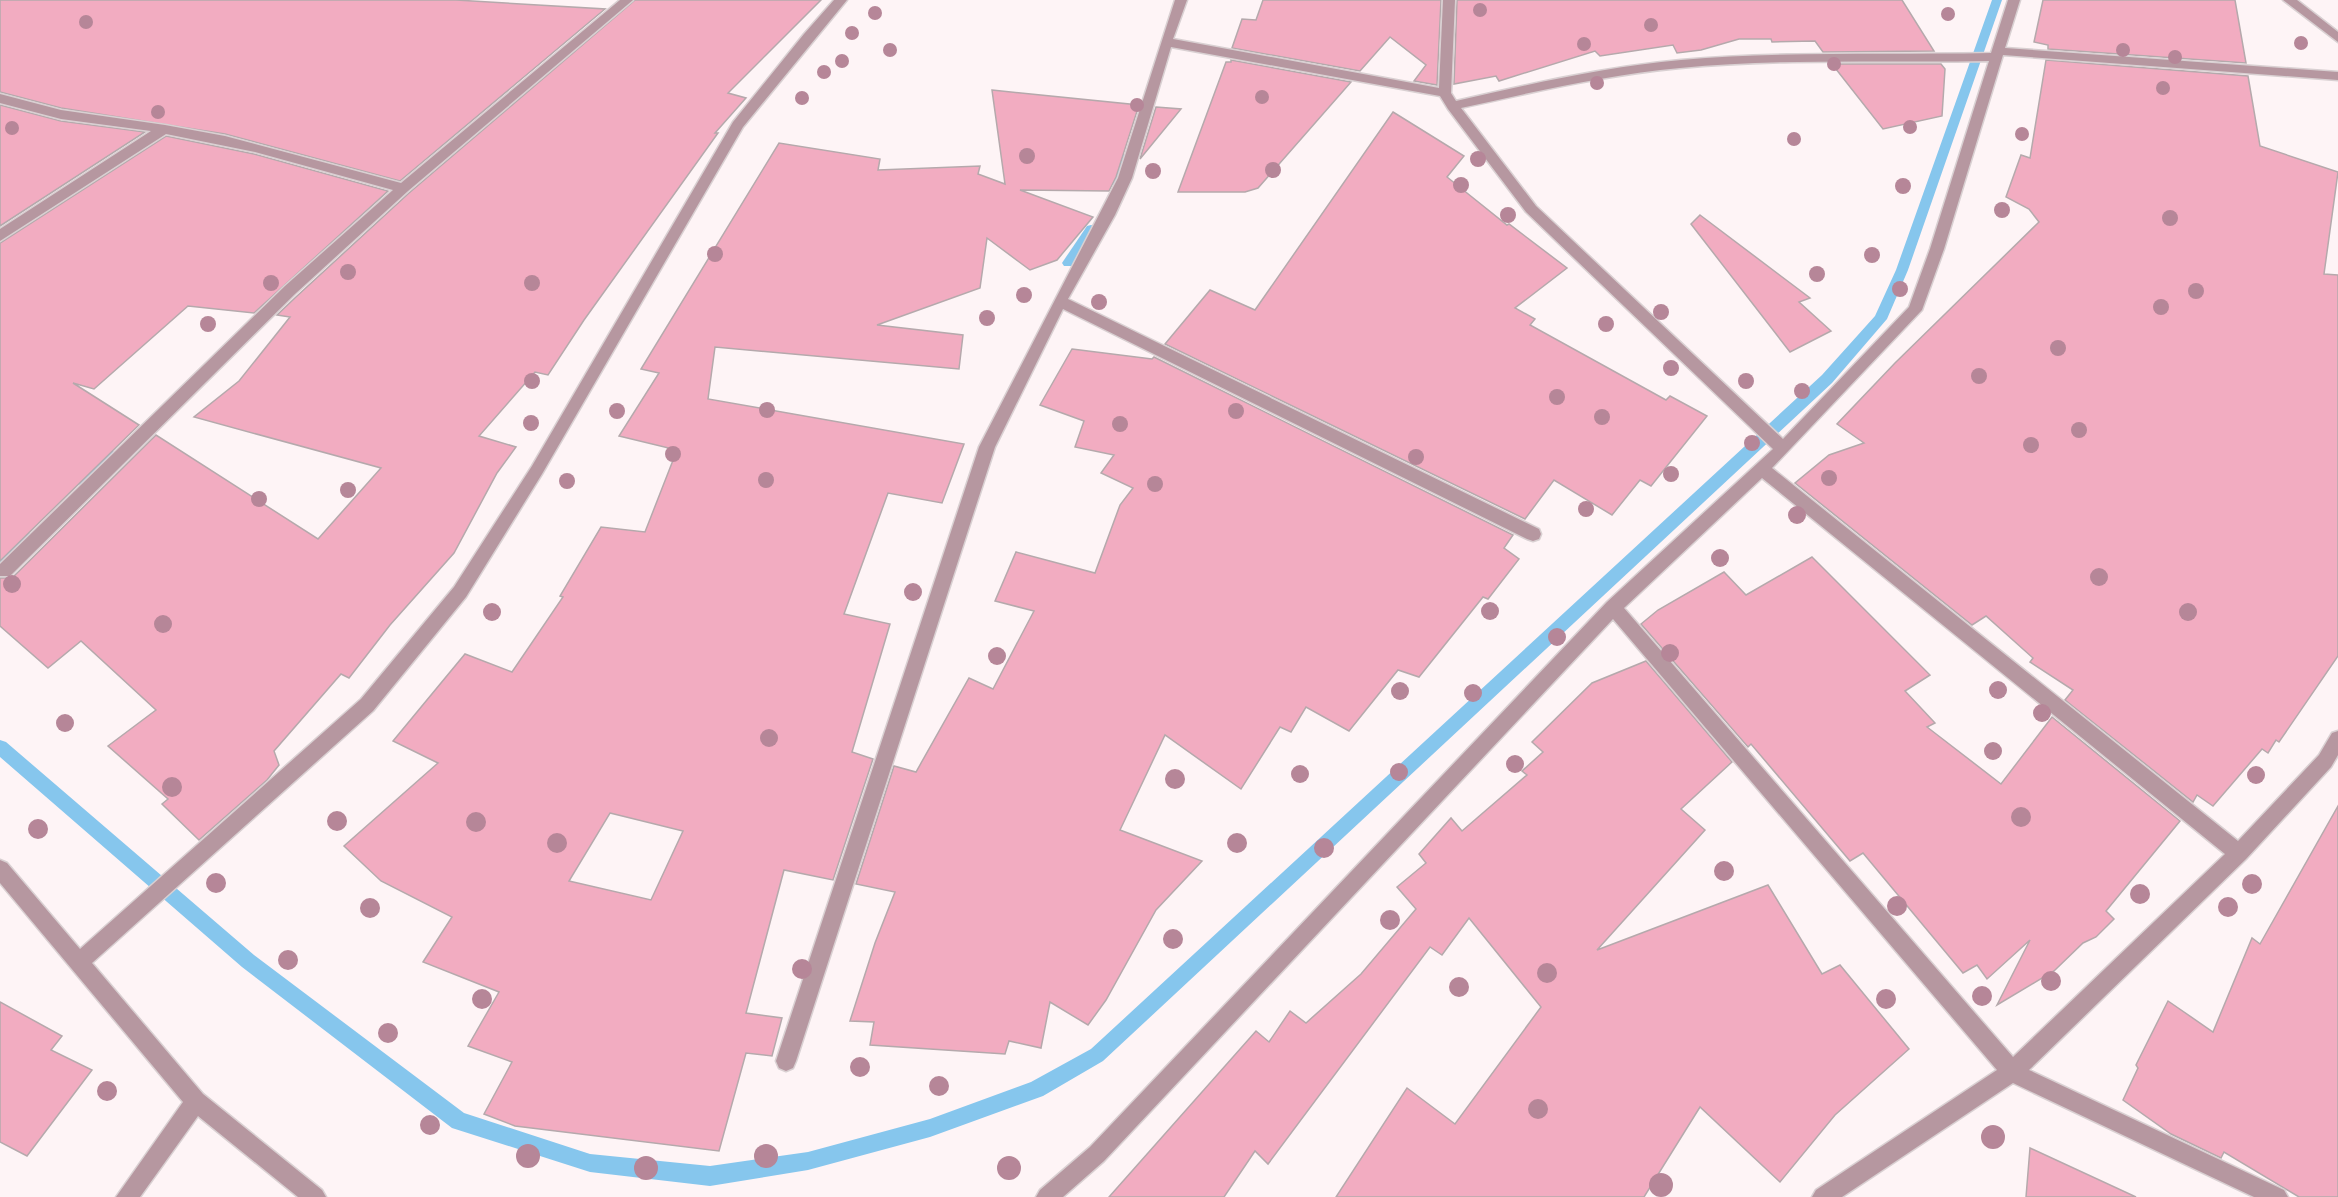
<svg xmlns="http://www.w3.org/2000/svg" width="2338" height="1197" viewBox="0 0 2338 1197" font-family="'Open Sans',sans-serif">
	<rect width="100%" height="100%" fill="#fef4f6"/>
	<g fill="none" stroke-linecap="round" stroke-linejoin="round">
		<g fill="#86c6ed" fill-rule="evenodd">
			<path d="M1992,0h10l-94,270 -21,49 -55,64 -729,678 -60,35 -113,41 -122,33 -98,16 -120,-14 -138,-44 -210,-161 -242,-210v-17l6,2 248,213 210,158 126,41 120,12 98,-14 122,-33 101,-37 60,-33 731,-674 53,-59 21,-46z"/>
			<path d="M1124,154l6,4 -8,24 -6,4 -4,-1 -2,-3 8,-24z"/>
			<path d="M1091,225l4,1 2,3 -2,3 -23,34h-8l-2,-3 2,-3 23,-34z"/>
			<path d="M110,450l5,2 2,4 -2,4 -25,26h-10l-2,-4 2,-4 25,-26z"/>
			<path d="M27,532l5,2 2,4 -2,4 -27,25 -5,2v-15l22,-20z"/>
		</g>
	</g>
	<g fill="#f2acc1" stroke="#b5a9ac" stroke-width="1.5" fill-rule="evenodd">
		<path d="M0,0h456l149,9 -205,172 -175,-47 -164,-26 -61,-16z"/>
		<path d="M635,0h186l-93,93 18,5 -31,35h3l-134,187 -36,55 -13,-3 -56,64 37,11 -19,26 -43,80 -64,72 -41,53 -8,-4 -67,77 5,14 -12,15 -68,60 -37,-36 6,-5 -60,-53 48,-36 -75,-69 -33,27 -48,-42v-48h12l144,-143 162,104 63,-71 -187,-51 45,-36 51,-64 -13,-2 20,-19 112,-103z"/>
		<path d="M1263,0h178l-4,85 -23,-4 12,-16 -36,-28 -30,34 -128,-23 10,-29 14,1z"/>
		<path d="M1457,0h445l32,51 -111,1 -8,-11 -43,1 -1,-3h-32l-38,11 -24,3 -4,-8 -73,11 -5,-5 -96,30 -3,-5 -42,8z"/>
		<path d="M2043,0h192l11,63 -198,-14v-4l-14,-3z"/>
		<path d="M1231,60l120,22 -93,106 -13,4h-67l48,-130h5z"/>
		<path d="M2046,60l202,16 12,70 78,26 -14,102 14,1v381l-59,86 -3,-2 -8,13 -6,-4 -49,57 -16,-11 -4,7 -128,-102 8,-10 -43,-28 3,-4 -47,-42 -14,9 -177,-142 34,-28 35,-12 -27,-19 58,-61 144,-141 -10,-13 -23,-12 15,-42 9,3z"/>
		<path d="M1832,64h109l4,5 -3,47 -59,13z"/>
		<path d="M992,90l147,15 -23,72 -7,14 -89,-1 73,27 -36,43 -27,10 -43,-32 -7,50 -103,37 86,10 -4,34 -244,-22 -7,52 256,45 -22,59 -54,-10 -44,121 46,10 -38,128 21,7 -40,121 -49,-10 -38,143 36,5 -10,38 -26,-3 -27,98 -204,-25 -31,-12 28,-52 -44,-16 31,-54 -76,-30 29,-45 -71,-36 -37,-35 94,-83 -45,-22 72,-87 47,18 51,-75 -3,-1 41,-69 44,5 32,-82 -58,-14 40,-63 -18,-4 138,-226 101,16 -2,11 102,-4 -2,8 27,10zM610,813l73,18 -32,69 -82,-19z"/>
		<path d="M0,105l61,16 84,11 -145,94z"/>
		<path d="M1156,107l25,2 -41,50z"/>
		<path d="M1393,112l71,44 -17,21 60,48 2,-1 58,44 -52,40 20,11 -5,6 136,75 4,-4 37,20 -56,70 -11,-6 -28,35 -58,-35 -29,39 -360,-175 45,-54 45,20z"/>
		<path d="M166,136l88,18 134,37 -134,122 -66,-7 -94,83 -21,-6 66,42 -139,136v-318z"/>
		<path d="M1700,215l110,83 -11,4 32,29 -41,21 -99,-128z"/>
		<path d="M1072,349l80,10 2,-2 359,178 -9,13 15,11 -31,40 -5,-2 -64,80 -21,-7 -49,61 -43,-24 -15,25 -11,-5 -39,62 -76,-54 -45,95 82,31 -46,49 -50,90 -18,25 -38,-23 -9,46 -32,-7 -4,13 -135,-9 4,-23 -24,-1 25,-78 20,-51 -39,-8 38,-118 22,6 53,-94 24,11 41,-78 -39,-10 21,-49 79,21 25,-68 13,-17 -32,-15 13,-18 -39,-8 9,-26 -44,-16z"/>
		<path d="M1812,557l118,118 -25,16 30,32 -8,4 74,57 51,-67 128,104 -74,90 8,8 -18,18 -13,6 -29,28 -57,34 33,-65 -43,39 -10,-14 -14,8 -100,-120 -13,8 -99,-117 -3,3 -107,-123 17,-14 66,-38 22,23z"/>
		<path d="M1646,661l86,101 -51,47 24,21 -108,120 171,-65 54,89 18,-9 69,84 -74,66 -55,67 -80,-75 -56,90h-308l71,-109 48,36 86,-117 -72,-89 -27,37 -12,-8 -162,217 -13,-13 -31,46h-115l147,-166 13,11 21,-31 16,12 55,-49 55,-65 -19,-22 29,-24 -7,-9 32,-36 11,13 65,-56 -5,-4 21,-19 -11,-10 60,-59z"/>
		<path d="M2338,806v391h-39l-75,-45 -3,6 -50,-24 -48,-34 15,-32 -2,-3 32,-64 45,31 39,-94 8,6z"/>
		<path d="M0,1002l62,34 -11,14 41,20 -65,86 -27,-14z"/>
		<path d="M2030,1148l106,49h-110z"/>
	</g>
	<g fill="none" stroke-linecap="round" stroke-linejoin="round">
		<defs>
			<g id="minor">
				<path d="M620,0h13l-225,191 -113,103 -285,282h-10v-12l285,-278 108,-96 -138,-38 -89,-18 -166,107v-12l151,-98 -90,-12 -61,-16v-9l61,16 104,15 60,11 176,47z"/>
				<path d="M834,0h13l-104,127 -201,347 -76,123 -93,114 -281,252 111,131 119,96 4,7h-28l-100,-81 -58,81h-24l67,-95 -183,-219v-23l7,3 73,86 281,-250 93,-112 78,-121 201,-344 71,-88z"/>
				<path d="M1175,0h12l-14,39 266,49 4,-88h12l-4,93 5,8c74,-17 148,-34 225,-41 103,-9 207,-5 310,-7l17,-53h12l-15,48 333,24v8l-335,-25 -59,194 -22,61 -150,158 466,373 81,-86 13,-22 6,-2v24l-7,12 -85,92 -217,211 255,120 4,7h-34l-241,-114 -171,114h-30l4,-7 181,-120 -384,-451 -509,542 -41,36h-27l4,-7 50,-43 517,-545 166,-153 -247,-237 -78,-103 -8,-13 -269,-49 -39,131 -17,37 -47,84 471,230 2,5 -2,5 -6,2 -6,-2 -464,-230 -68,138 -199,614 -3,7 -7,3 -7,-3 -3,-7 203,-614 139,-269zM1989,61l-59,188 -21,58 -126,132 -247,-233 -75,-98c72,-16 145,-33 219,-40 102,-10 206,-5 309,-7zM1762,478l463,376 -212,203 -389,-449z"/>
				<path d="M2283,0h14l41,32v10z"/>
			</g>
		</defs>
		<use href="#minor" stroke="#d9d0d2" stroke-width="3"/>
		<use href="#minor" fill="#b697a0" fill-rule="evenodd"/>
	</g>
	<g fill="#b68698">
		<circle cx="1480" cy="10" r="7"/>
		<circle cx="875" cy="13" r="7"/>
		<circle cx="1948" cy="14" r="7"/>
		<circle cx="86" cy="22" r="7"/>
		<circle cx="1651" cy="25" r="7"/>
		<circle cx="852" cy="33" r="7"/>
		<circle cx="2301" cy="43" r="7"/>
		<circle cx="1584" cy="44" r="7"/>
		<circle cx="890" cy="50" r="7"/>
		<circle cx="2123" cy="50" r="7"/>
		<circle cx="2175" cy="57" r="7"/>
		<circle cx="842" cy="61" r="7"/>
		<circle cx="1834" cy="64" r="7"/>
		<circle cx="824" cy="72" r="7"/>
		<circle cx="1597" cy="83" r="7"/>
		<circle cx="2163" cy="88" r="7"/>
		<circle cx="1262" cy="97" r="7"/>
		<circle cx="802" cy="98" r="7"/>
		<circle cx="1137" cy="105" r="7"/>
		<circle cx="158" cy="112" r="7"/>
		<circle cx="1910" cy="127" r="7"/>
		<circle cx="12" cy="128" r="7"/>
		<circle cx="2022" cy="134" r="7"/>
		<circle cx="1794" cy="139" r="7"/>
		<circle cx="1027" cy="156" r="8"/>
		<circle cx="1478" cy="159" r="8"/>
		<circle cx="1273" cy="170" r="8"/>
		<circle cx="1153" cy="171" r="8"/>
		<circle cx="1461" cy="185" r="8"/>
		<circle cx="1903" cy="186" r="8"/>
		<circle cx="2002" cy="210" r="8"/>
		<circle cx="1508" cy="215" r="8"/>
		<circle cx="2170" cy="218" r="8"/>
		<circle cx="715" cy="254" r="8"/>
		<circle cx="1872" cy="255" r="8"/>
		<circle cx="348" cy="272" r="8"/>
		<circle cx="1817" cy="274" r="8"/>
		<circle cx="271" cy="283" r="8"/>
		<circle cx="532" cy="283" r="8"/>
		<circle cx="1900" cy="289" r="8"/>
		<circle cx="2196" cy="291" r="8"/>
		<circle cx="1024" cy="295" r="8"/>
		<circle cx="1099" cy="302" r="8"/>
		<circle cx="2161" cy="307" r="8"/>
		<circle cx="1661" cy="312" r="8"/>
		<circle cx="987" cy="318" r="8"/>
		<circle cx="208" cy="324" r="8"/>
		<circle cx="1606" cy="324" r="8"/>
		<circle cx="2058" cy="348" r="8"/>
		<circle cx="1671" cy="368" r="8"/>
		<circle cx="1979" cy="376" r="8"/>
		<circle cx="532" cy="381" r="8"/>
		<circle cx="1746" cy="381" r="8"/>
		<circle cx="1802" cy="391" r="8"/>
		<circle cx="1557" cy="397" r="8"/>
		<circle cx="767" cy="410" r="8"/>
		<circle cx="617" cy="411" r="8"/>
		<circle cx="1236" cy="411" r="8"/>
		<circle cx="1602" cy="417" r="8"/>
		<circle cx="531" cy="423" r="8"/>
		<circle cx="1120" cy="424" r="8"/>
		<circle cx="2079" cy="430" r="8"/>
		<circle cx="1752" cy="443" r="8"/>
		<circle cx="2031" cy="445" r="8"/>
		<circle cx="673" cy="454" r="8"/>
		<circle cx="1416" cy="457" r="8"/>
		<circle cx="1671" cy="474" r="8"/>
		<circle cx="1829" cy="478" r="8"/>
		<circle cx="766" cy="480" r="8"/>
		<circle cx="567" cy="481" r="8"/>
		<circle cx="1155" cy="484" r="8"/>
		<circle cx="348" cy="490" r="8"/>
		<circle cx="259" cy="499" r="8"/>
		<circle cx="1586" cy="509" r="8"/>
		<circle cx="1797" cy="515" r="9"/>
		<circle cx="1720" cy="558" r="9"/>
		<circle cx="2099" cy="577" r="9"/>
		<circle cx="12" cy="584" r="9"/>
		<circle cx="913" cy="592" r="9"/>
		<circle cx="1490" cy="611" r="9"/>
		<circle cx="492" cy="612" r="9"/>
		<circle cx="2188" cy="612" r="9"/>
		<circle cx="163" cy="624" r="9"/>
		<circle cx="1557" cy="637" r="9"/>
		<circle cx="1670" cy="653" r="9"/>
		<circle cx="997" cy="656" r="9"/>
		<circle cx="1998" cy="690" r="9"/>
		<circle cx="1400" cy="691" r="9"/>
		<circle cx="1473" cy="693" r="9"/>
		<circle cx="2042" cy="713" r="9"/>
		<circle cx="65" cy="723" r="9"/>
		<circle cx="769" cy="738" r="9"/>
		<circle cx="1993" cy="751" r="9"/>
		<circle cx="1515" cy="764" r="9"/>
		<circle cx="1399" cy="772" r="9"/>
		<circle cx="1300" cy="774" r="9"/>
		<circle cx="2256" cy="775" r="9"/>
		<circle cx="1175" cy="779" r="10"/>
		<circle cx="172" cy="787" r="10"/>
		<circle cx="2021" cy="817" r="10"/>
		<circle cx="337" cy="821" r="10"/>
		<circle cx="476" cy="822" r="10"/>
		<circle cx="38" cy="829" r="10"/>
		<circle cx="557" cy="843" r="10"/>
		<circle cx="1237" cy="843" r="10"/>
		<circle cx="1324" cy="848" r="10"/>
		<circle cx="1724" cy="871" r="10"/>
		<circle cx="216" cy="883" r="10"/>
		<circle cx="2252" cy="884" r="10"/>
		<circle cx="2140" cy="894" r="10"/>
		<circle cx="1897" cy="906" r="10"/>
		<circle cx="2228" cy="907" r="10"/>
		<circle cx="370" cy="908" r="10"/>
		<circle cx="1390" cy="920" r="10"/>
		<circle cx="1173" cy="939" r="10"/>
		<circle cx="288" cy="960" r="10"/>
		<circle cx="802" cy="969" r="10"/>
		<circle cx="1547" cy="973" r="10"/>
		<circle cx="2051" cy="981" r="10"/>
		<circle cx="1459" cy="987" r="10"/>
		<circle cx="1982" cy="996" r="10"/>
		<circle cx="482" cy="999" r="10"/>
		<circle cx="1886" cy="999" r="10"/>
		<circle cx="388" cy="1033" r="10"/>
		<circle cx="860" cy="1067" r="10"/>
		<circle cx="939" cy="1086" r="10"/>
		<circle cx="107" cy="1091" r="10"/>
		<circle cx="1538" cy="1109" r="10"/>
		<circle cx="430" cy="1125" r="10"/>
		<circle cx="1993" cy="1137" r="12"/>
		<circle cx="528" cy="1156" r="12"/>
		<circle cx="766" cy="1156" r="12"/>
		<circle cx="646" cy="1168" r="12"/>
		<circle cx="1009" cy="1168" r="12"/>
		<circle cx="1661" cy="1185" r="12"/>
	</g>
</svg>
